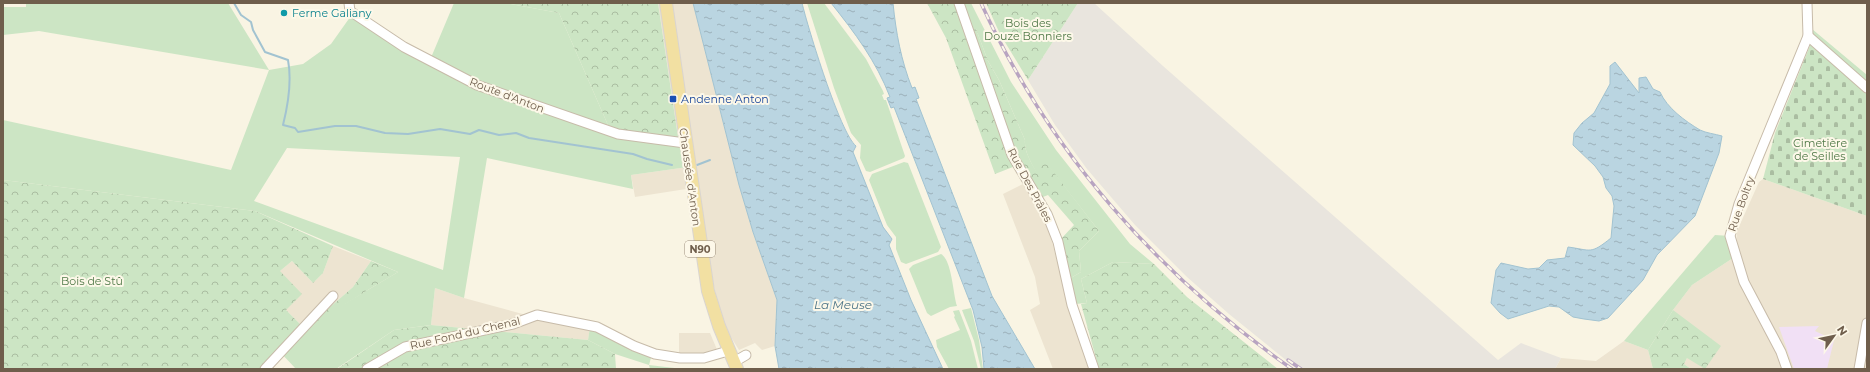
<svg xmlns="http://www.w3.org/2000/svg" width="1870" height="372" viewBox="0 0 1870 372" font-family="Montserrat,sans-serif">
	<defs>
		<pattern id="forest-crowns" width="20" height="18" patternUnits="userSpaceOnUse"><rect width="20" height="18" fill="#cce5c4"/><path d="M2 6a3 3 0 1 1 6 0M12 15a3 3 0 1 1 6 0" fill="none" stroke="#aabda1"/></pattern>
		<pattern id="cemetery-stones" width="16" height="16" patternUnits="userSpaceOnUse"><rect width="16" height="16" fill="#cce5c4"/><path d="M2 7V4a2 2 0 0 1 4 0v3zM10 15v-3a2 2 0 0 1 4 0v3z" fill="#aabda1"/></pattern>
		<pattern id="water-ripples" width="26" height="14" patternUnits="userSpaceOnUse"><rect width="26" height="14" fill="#bad5e1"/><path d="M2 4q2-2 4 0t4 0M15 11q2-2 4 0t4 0" fill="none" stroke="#9bb0b9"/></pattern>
	</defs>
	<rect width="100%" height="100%" fill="#f9f4e3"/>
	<g fill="#ede4d1">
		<path d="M658,3h35l46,182 14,47 24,68 -2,46 -13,4 -7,-7 -16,7 -10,-16 -10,-24 -12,-58 -11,-73 -10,10 -51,8 -4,-22 57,-8 -3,-24 -7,-6z"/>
		<path d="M1763,179l104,37v153h-176l-7,-5 3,-6 -14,-48 19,-25 44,-29 1,-25 22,-49z"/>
		<path d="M1025,183l22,40 17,64 26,82h-37l-23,-59 10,-6 -5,-27 -32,-83z"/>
		<path d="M333,246l38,15 -18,26 -48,42 -19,-19 -6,-39 12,-10 21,22 10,-10z"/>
		<path d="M435,288l29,10 73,20 53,9 -2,13 -157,-15z"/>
		<path d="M679,333h31l8,19 -13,5 -26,-2z"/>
		<path d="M1624,341l24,9 5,19h-98l6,-11 35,3z"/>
	</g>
	<path fill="#e9e5de" d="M1078,3h16l69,63 335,294 23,-17 40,15 -6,11h-258l-68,-55 -42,-37 -52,-52 -48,-56 -32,-44 -27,-45z"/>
	<path fill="#f1e0f5" d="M1819,326l-4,5 19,9 -7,29h-33l-15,-42z"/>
	<g fill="#cce5c4" fill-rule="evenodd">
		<path d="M26,3h202l41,67 34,-6 28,-20 22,-31 77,47 24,-57h52l53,10 52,119 74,11 3,24 -57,8 2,14 -146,-31 -23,140 -29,-10 -4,37 -37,5 -58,39h-40l-16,-17 49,-39 69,-41 -143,-61 -252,-31v-60l228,50 38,-100 -230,-39 -36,4v-28h23zM287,148l173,9 -17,113 -189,-69z"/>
		<path d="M807,3h17l42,56 17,32 1,3 -2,1 2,5h2l19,56 -1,2 -34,14 -4,-1 -6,-13 1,-13 -10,-12 -17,-45z"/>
		<path d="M959,3h12l40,79 45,68 74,94 24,20 -41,-2 -32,17 6,24 -12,1 -6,-25 12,-7 -2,-21 20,-20 -53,-68 -10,9c-5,-10 -12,-21 -11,-32l-26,-60 -11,-19 -12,-32h-8z"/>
		<path d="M1812,29l55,46v7l-7,-7 -2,2 -47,-40z"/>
		<path d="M904,162l4,1 33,84 -3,5 -32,12 -5,-2 -5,-13v-12l-9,-12 -18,-45 3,-6z"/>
		<path d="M1715,235l15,1 6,20 -44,29 -19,25 -25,40 -24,-9z"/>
		<path d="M941,254c11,6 12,40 16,52l-7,1 -19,9 -4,-3 -18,-44 4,-4z"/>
		<path d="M971,308l8,32 4,29h-2l-7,-28 -12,-31z"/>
		<path d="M959,310l12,31 7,28h-29l-12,-22 -1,-7 24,-10 -6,-13 1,-1 -2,-5z"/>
		<path d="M590,327l62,27 -3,11 34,4h-33l-1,-4 -34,-11 -27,-14z"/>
	</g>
	<g fill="url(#forest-crowns)">
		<path d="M506,3h152l20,134h-20l-47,-5 -52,-119z"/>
		<path d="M927,3h32l9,25 8,1 12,32 11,19 26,60c-1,11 6,22 11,31l10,-9 53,69 -20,20 2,21 -12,7 -9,-39 14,-15 -26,-30 -10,4 -20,-34 -23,9 -49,-136z"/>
		<path d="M986,3h92l-50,77 -28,-46z"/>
		<path d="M3,180l252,31 78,35 -10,27 -10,10 -21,-22 -12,10 22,23 -16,16 19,19 48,-42 18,-26 27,11c-48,29 -95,55 -133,97h-262z"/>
		<path d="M1113,262l41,2 33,33 91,72h-179l-18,-65 6,-1 -6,-24z"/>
		<path d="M1673,310l48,36 -16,23 -18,-11 -3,6 7,5h-38l-5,-19z"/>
		<path d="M431,325l157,15 27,14 1,15h-279l57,-39z"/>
	</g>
	<path fill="url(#cemetery-stones)" d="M1811,43l56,48v125l-104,-37 12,-46z"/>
	<g fill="url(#water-ripples)" stroke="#a2c3d1">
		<path d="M693,3h109c6,25 38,130 54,143l-3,6 30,75 9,12 -3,6 22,55 32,69h-164l-4,-23 2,-46 -24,-68 -14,-47z"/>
		<path d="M831,3h62c3,30 8,57 19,85l3,-1 4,11 -3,1 76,197 43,73h-51l-2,-22 -9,-37 -79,-203 -3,1 -4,-10 3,-1c-14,-36 -35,-64 -59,-94z"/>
		<path d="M1615,62l24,31v-15l7,-1 7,12 7,3c7,16 25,29 40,38 6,3 15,4 22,6l-3,17 -24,63 -38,39 -14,25 -35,38 -9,3 -15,-2 -11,-2 -14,-10 -10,-1 -41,13 -8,-6 -9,-10 5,-33 5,-7 27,6 11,-1 8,-8 18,-2 3,-11c23,3 22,8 43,-9l3,-32 -2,-10 -6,-8 -3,-11 -8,-11 -22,-21 1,-12 8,-10 12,-10 16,-29v-18z"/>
	</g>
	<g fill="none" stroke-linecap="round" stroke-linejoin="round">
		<g stroke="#a2c3d1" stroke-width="2">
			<path d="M234,3l7,12 10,7 2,8 12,22 23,8c4,21 0,45 -5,65l12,3 3,4 37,-6h21l29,7 23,1 32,-5 30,5 9,-4 20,5 17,-2 13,5 104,16 14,5 25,6"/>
			<path d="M697,165l13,-5"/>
		</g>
		<defs>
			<g id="minor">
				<path d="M349,3l1,8 54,36 73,38 141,49 67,9"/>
				<path d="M959,3l53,152 35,59 11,28 14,63 22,64"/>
				<path d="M1808,36l59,52"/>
				<path d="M734,362l12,-7"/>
				<path d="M265,369l68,-73"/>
				<path d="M367,369l38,-22 108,-23 24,-9 60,12 37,19 21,8 25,4h24l24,-7"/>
				<path d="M1787,369l-6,-17 -37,-70 -14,-46 9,-32 69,-168 -1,-33"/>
				<path d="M1859,369l8,-46"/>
			</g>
			<path id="major" d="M666,3l42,288 11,35 18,43"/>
		</defs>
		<use href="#minor" stroke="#c7bba9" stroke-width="11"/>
		<use href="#major" stroke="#dad5d0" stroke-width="14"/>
		<use href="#minor" stroke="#fff" stroke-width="9"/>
		<use href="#major" stroke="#f2e0a2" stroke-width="12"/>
		<defs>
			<g id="rail">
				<path d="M981,3c68,149 177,272 311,366"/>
				<path d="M1288,360l13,9"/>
			</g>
		</defs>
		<use href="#rail" stroke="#b8a4c1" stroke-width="3.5"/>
		<use href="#rail" stroke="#fdf8e9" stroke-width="2" stroke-dasharray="6" stroke-linecap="butt"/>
	</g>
	<circle fill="#0f9aa8" stroke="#fdf8e9" stroke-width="1.5" cx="284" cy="13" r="4"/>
	<rect fill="#1a4fb4" stroke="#fdf8e9" stroke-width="1.5" x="669" y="95" width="8" height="8" rx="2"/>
	<g text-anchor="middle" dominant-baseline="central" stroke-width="4" stroke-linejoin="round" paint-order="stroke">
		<rect fill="#fdf8e9" stroke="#9a8c7b" stroke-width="1" x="685" y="241" width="30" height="16" rx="3"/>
		<g font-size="10" font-weight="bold" fill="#6f5e4c">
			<text x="700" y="249">N90</text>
		</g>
		<g font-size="11" fill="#0d838f" stroke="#fdf8e9" text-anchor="start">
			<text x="292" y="13">Ferme Galiany</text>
		</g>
		<g font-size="11" fill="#507948" stroke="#fdf8e9">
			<text x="1028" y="23">Bois des<tspan x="1028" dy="13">Douze Bonniers</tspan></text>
			<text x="1820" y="143">Cimetière<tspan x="1820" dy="13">de Seilles</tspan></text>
			<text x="92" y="281">Bois de Stû</text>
		</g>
		<g font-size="11" fill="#6f5e4c" stroke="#fdf8e9">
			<text transform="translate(507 95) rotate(21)">Route d'Anton</text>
			<text transform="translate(690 177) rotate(82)">Chaussée d'Anton</text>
			<text transform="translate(1030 185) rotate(62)">Rue Des Prâles</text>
			<text transform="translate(1741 204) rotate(-70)">Rue Boltry</text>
			<text transform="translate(465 333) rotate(-13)">Rue Fond du Chenal</text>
		</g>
		<g font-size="11" fill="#164399" stroke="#fdf8e9" text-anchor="start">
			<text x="681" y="99">Andenne Anton</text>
		</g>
		<g font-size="12" font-style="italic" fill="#4c7487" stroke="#fdf8e9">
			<text x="843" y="304">La Meuse</text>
		</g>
	</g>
	<rect width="1870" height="372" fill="none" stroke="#6f5e4c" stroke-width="8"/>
	<g transform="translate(1834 336) rotate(57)" stroke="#fdf8e9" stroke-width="3" paint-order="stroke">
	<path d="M0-3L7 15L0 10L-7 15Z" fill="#6f5e4c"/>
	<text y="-6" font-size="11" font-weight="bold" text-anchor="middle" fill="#6f5e4c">N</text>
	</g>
</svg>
